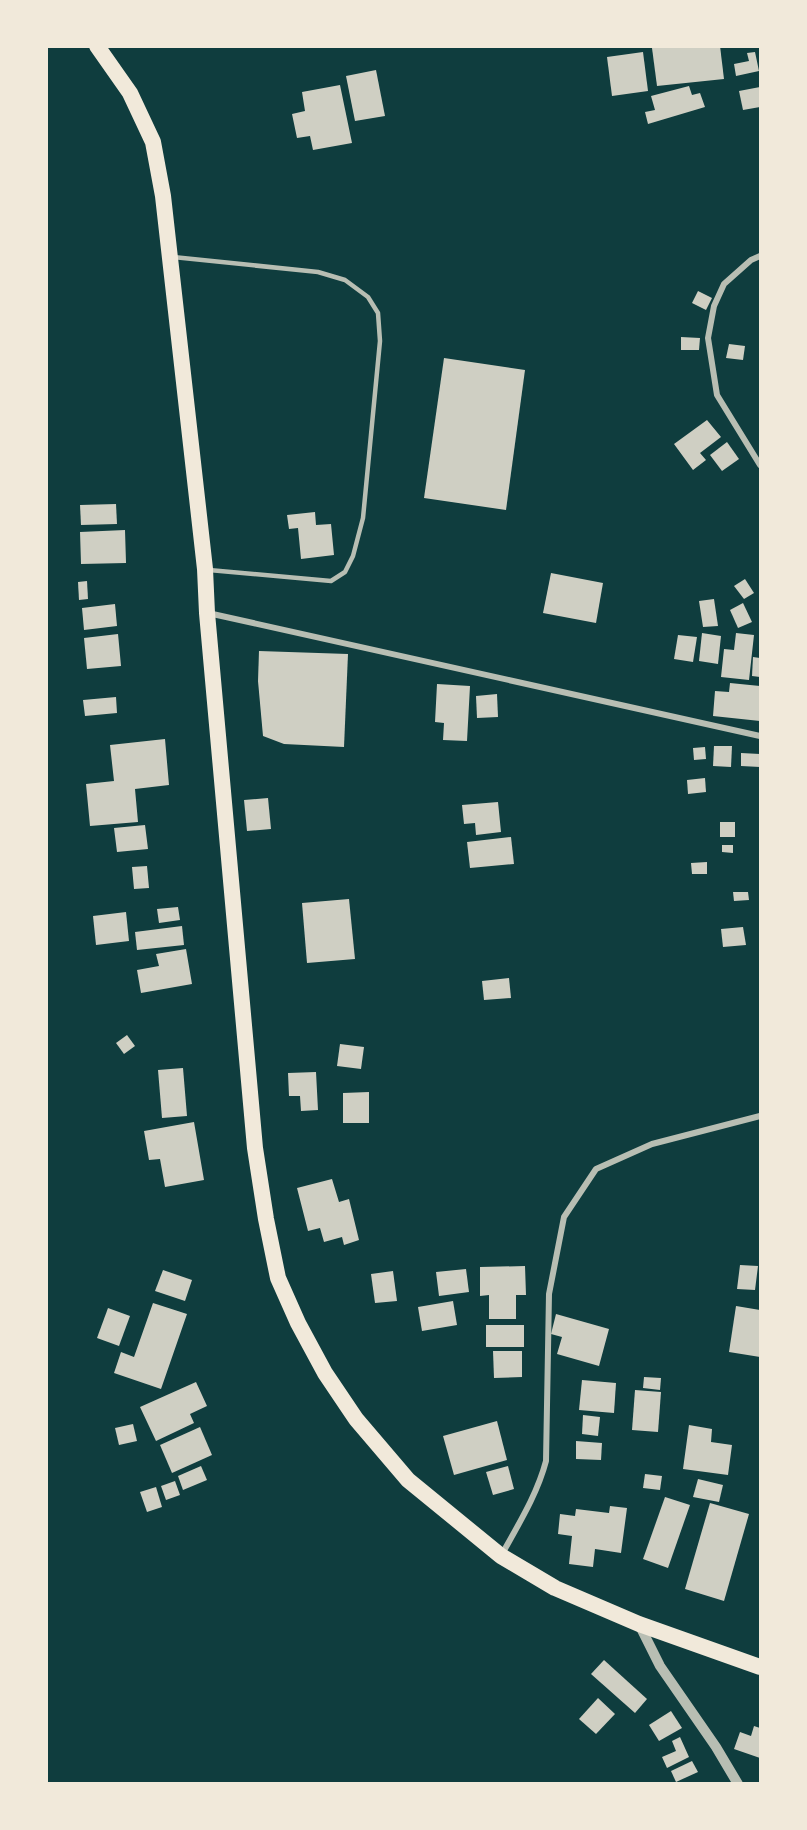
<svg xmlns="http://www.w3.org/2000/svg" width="807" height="1830" viewBox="0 0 807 1830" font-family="Ubuntu,sans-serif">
	<rect width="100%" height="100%" fill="#0f3d3e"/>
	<g fill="#cfcfc3">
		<path d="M661,46h59l4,33 -67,7 -5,-38z"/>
		<path d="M643,52l5,39 -36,5 -5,-39z"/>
		<path d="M755,52l4,19 -23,5 -2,-12 15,-3 -2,-8z"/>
		<path d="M376,70l9,46 -30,5 -9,-45z"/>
		<path d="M340,85l12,58 -39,7 -3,-14 -13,2 -5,-24 13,-3 -3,-19z"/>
		<path d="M689,86l3,9 8,-2 5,14 -57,17 -3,-12 10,-2 -4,-14z"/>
		<path d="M760,87v20l-17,3 -4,-19z"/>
		<path d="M698,291l14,7 -6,12 -14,-7z"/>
		<path d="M681,337l19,1 -1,12h-18z"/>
		<path d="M729,344l16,2 -2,14 -17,-2z"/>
		<path d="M444,358l81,12 -19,140 -82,-12z"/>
		<path d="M707,420l14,17 -21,16 6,7 -13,10 -19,-26z"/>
		<path d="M727,442l12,17 -17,12 -12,-16z"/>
		<path d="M116,504l1,20 -36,1 -1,-20z"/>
		<path d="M315,512l1,13 15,-1 3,31 -33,4 -3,-31 -9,1 -2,-14z"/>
		<path d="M125,530l1,33 -45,1 -1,-32z"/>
		<path d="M551,573l52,10 -7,40 -53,-10z"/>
		<path d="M745,579l9,14 -10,6 -10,-13z"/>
		<path d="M87,581l1,18 -9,1 -1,-18z"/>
		<path d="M714,599l4,27 -15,1 -4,-26z"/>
		<path d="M743,603l9,19 -14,6 -8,-18z"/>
		<path d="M115,604l2,22 -33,4 -2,-22z"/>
		<path d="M702,633l19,3 -3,28 -19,-3z"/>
		<path d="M736,633l18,2 -5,45 -28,-3 3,-28 10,1z"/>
		<path d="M118,634l3,32 -34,3 -3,-31z"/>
		<path d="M678,635l19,2 -4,25 -19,-3z"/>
		<path d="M259,651l89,3 -4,93 -60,-3 -21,-8 -5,-55z"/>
		<path d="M753,657l7,1v19l-8,-1z"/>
		<path d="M730,683l30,3v35l-47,-5 2,-25 14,1z"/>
		<path d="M437,684l33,2 -3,55 -24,-1 1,-17 -9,-1z"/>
		<path d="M497,694l1,23 -21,1 -1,-22z"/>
		<path d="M116,697l1,16 -32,3 -2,-16z"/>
		<path d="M165,739l4,46 -34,4 3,33 -48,4 -4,-42 28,-3 -4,-36z"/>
		<path d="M714,746h18l-1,21 -18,-1z"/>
		<path d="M705,747l1,12 -12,1 -1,-12z"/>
		<path d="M741,753l19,1v13l-19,-1z"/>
		<path d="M705,778l1,14 -18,2 -1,-14z"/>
		<path d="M268,798l3,31 -24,2 -3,-31z"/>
		<path d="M498,802l3,30 -25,3 -1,-12 -11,1 -2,-19z"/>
		<rect x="720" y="822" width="15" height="15"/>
		<path d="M145,825l3,24 -31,3 -3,-24z"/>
		<path d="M511,837l3,27 -44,4 -3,-26z"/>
		<path d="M722,845h11v8l-11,-1z"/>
		<path d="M707,862v12h-15l-1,-11z"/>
		<path d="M147,866l2,22 -15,1 -2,-22z"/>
		<path d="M733,892h15l1,8 -15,1z"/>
		<path d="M349,899l6,60 -48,4 -5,-60z"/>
		<path d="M178,907l2,13 -21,3 -2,-14z"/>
		<path d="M126,912l3,29 -33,4 -3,-29z"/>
		<path d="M182,926l2,19 -47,5 -2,-18z"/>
		<path d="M743,927l3,18 -23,2 -2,-18z"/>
		<path d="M186,949l6,35 -51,9 -4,-23 22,-4 -3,-12z"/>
		<path d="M509,978l2,20 -27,2 -2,-19z"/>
		<path d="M127,1035l8,11 -11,8 -8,-11z"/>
		<path d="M340,1044l24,3 -3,22 -24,-3z"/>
		<path d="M183,1068l4,48 -25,2 -4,-48z"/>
		<path d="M316,1072l2,38 -17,1 -1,-15h-11l-1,-23z"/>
		<path d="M369,1092v31h-26v-30z"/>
		<path d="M194,1122l10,58 -39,7 -5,-28 -11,1 -5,-29z"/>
		<path d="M332,1179l7,23 10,-3 10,41 -15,5 -2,-8 -18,5 -4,-14 -12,3 -11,-43z"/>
		<path d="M740,1265l18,1 -3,24 -18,-1z"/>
		<path d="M525,1266l1,29h-10v24h-27v-24l-9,1v-29z"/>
		<path d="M466,1269l3,23 -30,4 -3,-24z"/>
		<path d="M163,1270l29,10 -7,21 -30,-10z"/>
		<path d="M393,1271l4,30 -22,2 -4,-29z"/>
		<path d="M453,1301l4,24 -35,6 -4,-24z"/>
		<path d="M153,1303l34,11 -26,75 -47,-16 7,-21 13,5z"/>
		<path d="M736,1306l24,4v47l-31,-5z"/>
		<path d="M108,1308l22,8 -11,30 -22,-8z"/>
		<path d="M556,1314l53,15 -10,37 -42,-12 5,-17 -11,-3z"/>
		<rect x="486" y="1325" width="38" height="22"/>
		<path d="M493,1351h29v26l-28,1z"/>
		<path d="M644,1377l17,1 -1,12 -17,-2z"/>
		<path d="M582,1380l34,3 -2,30 -35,-3z"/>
		<path d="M196,1382l11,24 -17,8 4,9 -38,18 -16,-34z"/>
		<path d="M635,1390l26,2 -3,40 -26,-2z"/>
		<path d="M583,1415l17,2 -2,19 -16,-2z"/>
		<path d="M497,1421l10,39 -53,15 -11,-39z"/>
		<path d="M133,1424l4,17 -18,4 -4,-17z"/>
		<path d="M689,1425l23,4 -1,13 21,3 -4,30 -45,-6z"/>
		<path d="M200,1427l12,28 -40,18 -12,-28z"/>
		<path d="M576,1441l26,2 -1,17 -25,-1z"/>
		<path d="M201,1466l6,14 -24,10 -5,-14z"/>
		<path d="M508,1466l6,23 -21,6 -7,-23z"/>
		<path d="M645,1474l17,2 -2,14 -17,-2z"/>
		<path d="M698,1479l25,6 -4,17 -26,-5z"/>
		<path d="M175,1481l5,14 -14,5 -5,-14z"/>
		<path d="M156,1487l6,20 -15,5 -7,-20z"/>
		<path d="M665,1497l25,8 -22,63 -25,-9z"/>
		<path d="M710,1503l39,11 -25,87 -39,-12z"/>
		<path d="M610,1506l17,2 -6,45 -26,-4 -2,18 -24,-3 3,-28 -14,-2 2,-20 15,2 1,-7 33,4z"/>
		<path d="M604,1660l43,39 -12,14 -44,-39z"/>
		<path d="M598,1698l17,16 -19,20 -17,-15z"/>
		<path d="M671,1711l11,17 -23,13 -10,-16z"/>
		<path d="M754,1726l6,2v30l-26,-9 6,-17 11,4z"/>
		<path d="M680,1737l9,20 -22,11 -5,-11 14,-6 -4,-10z"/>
		<path d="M692,1761l6,11 -22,10 -5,-11z"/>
	</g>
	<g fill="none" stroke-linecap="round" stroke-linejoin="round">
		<path stroke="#b8beb3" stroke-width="4.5" d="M173,257l145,15 27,8 23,17 10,16 2,28 -17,177 -10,38 -8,16 -14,9 -122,-11"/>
		<g stroke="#b8beb3" stroke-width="6">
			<path d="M760,256l-9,4 -27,24 -10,22 -6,32 9,57 43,70"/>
			<path d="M208,613l552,123"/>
			<path d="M501,1556c17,-31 36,-61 45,-95l3,-167 15,-77 32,-48 56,-25 108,-28"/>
		</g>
		<path stroke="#b8beb3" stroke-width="10" d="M639,1624l21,42 56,81 22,37"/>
		<path stroke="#f1e9da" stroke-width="16" d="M97,46l33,47 23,49 10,54 42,373 2,44 48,535 11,71 12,59 20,45 27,50 31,46 52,61 93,76 54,32 84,36 121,43"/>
	</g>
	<rect width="807" height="1830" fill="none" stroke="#f1e9da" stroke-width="96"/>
</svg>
